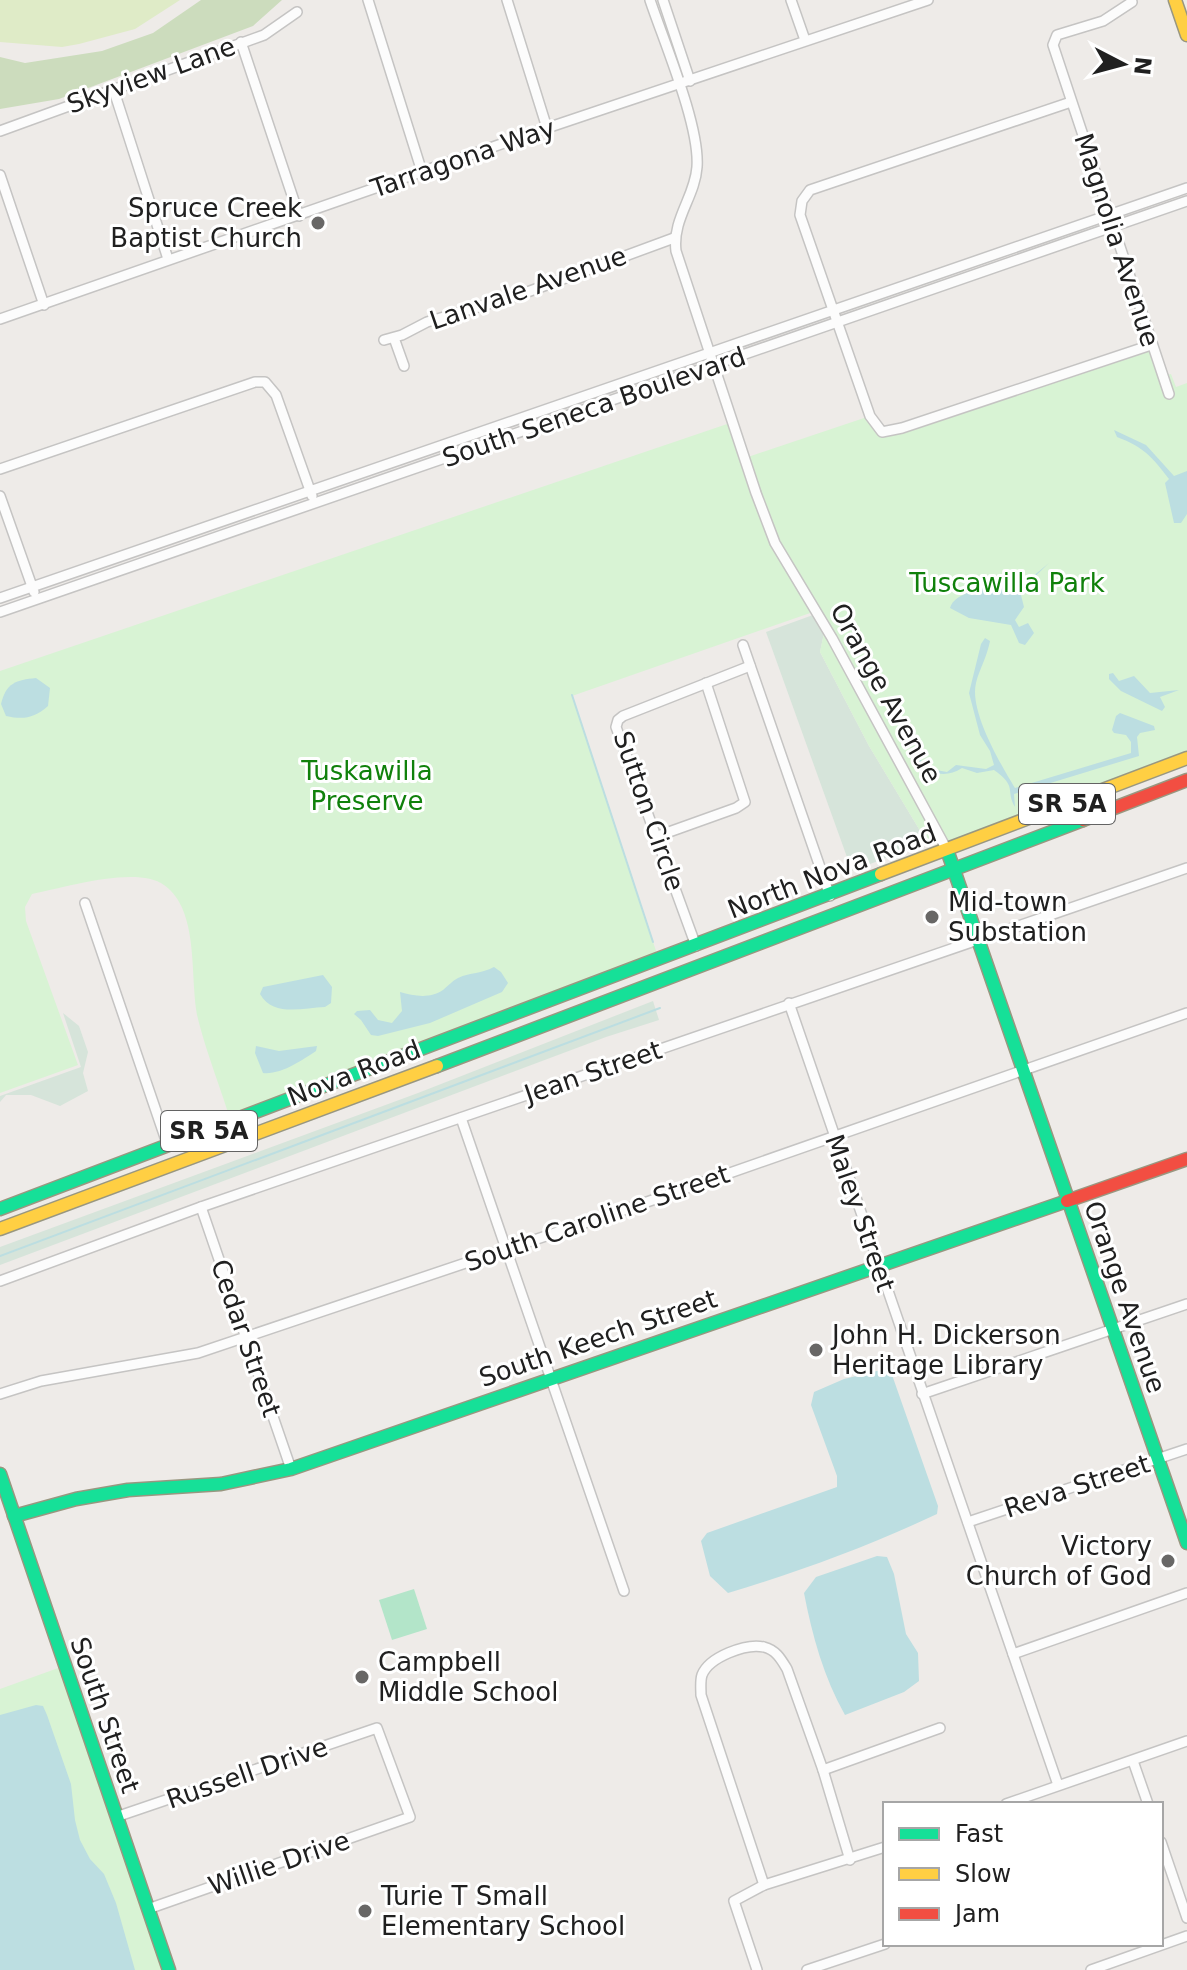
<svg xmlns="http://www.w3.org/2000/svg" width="1187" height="1970" viewBox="0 0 1187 1970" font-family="'DejaVu Sans',sans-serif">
	<rect width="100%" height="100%" fill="#eeebe8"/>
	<path fill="#dfebc7" d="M0,0h180l-45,29 -56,15 -17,3 -62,-5z"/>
	<path fill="#ccdcbd" d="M201,0h81l-29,26 -194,73 -59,10v-52l25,6 77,-12 51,-18z"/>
	<g fill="#d6e4da">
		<path d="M813,615l11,18 -4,19 49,94 59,98 -11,2 -65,25 -86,-239z"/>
		<path d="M653,1001l6,19 -53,17 -606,228v-18l418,-154z"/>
		<path d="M63,1013l16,13 9,26 -5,21 5,18 -28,15 -29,-11h-25l-6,7v-6l81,-29z"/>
	</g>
	<g fill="#d8f3d4">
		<path d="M1151,345l11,31 9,-2 5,13 11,-4v375l-240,92 -131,-239 -244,85 87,264 -428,162c-10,-33 -23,-65 -32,-99 -11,-40 3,-111 -35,-138 -27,-20 -101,3 -132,9l-7,13 1,14 52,144 -78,28v-422l733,-249 12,36 125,-42 12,16z"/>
		<path d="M824,633l114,210 -10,1 -59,-98 -49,-94z"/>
		<path d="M61,1667l101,303h-162v-281z"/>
	</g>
	<path fill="#b3e5c9" d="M414,1589l13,40 -35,11 -13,-40z"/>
	<g fill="#bcdee1">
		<path d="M1114,430l32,15 28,31 13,-5v43l-6,9h-7l-9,-40 4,-4c-17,-22 -25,-32 -52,-42z"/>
		<path d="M1049,563l-29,28 4,16 -9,13 4,7 9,-4 6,10 -9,12 -6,-2 -8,-18 -42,-7 -19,-10c5,-19 53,-25 70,-21z"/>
		<path d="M985,638l5,3c-3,16 -11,29 -14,42 -7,28 25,82 39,105l116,-35v-11l-5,-7 -12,-2 -2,-3 4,-14 4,-3 34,13 1,4 -15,3 -3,4 2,19 -125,38 1,13c-10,-17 3,-20 -21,-37l-17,3 -15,-5c-15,10 -29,6 -45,-2l2,-7 17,11 11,2 9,-7 30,4 8,-4 -4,-14 -10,-16 -11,-42 12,-49z"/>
		<path d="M1113,673l6,8 15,-5 16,17 29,-3 -19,7 5,10 -3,4 -41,-20 -12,-12v-5z"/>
		<path d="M36,678l14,10 -2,18c-14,12 -24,14 -42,10l-5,-12c5,-21 15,-24 35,-26z"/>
		<path d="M494,967l7,5 7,11 -6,9 -72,31 -52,13 -7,-1 -10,-15 -7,-6 3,-3 13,-1 8,10 14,3 10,-12 -2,-19c14,4 30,7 43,-2 5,-4 9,-9 15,-12 13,-6 23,-4 36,-11z"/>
		<path d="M323,975l9,12 -1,16 -6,4c-23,1 -52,10 -65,-13l3,-7z"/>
		<path d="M256,1046l23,5 38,-5 -1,5c-14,9 -35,24 -53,22l-8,-20z"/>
		<path d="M881,1370l10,2 47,134 -1,8c-68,32 -136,57 -209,79l-18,-17 -9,-35 6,-8 130,-46v-11l-26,-71 3,-13 30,-13z"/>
		<path d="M877,1556l10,1 7,17 12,60 12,19 1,28 -15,11 -59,23c-21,-37 -33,-80 -41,-122l12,-16z"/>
		<path d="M36,1705l7,1 4,9 24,69 4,36 5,20 10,19 14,15 12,29 19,67h-135v-255z"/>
	</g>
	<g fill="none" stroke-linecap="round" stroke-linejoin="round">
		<g stroke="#bcdee1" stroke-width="2">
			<path d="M572,695l81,247"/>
			<path d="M0,1256l660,-248"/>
		</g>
		<defs>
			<g id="street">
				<path d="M368,0l54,172"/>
				<path d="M507,0l40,128"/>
				<path d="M650,0c14,42 50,126 47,167 -2,30 -25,52 -21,84l80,242 19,50 57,95 115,212"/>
				<path d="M663,0l27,81"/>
				<path d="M791,0l14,40"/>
				<path d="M1132,2l-29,19 -46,14 -4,10 116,349"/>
				<path d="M241,42l58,174"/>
				<path d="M113,88l55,171"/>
				<path d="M1071,102l-261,88 -8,11 -2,14 70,201 12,16 20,-4 249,-83"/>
				<path d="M0,131l264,-96 33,-23"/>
				<path d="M0,175l44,130"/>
				<path d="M0,319l547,-191 381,-128"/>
				<path d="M394,338l10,28"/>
				<path d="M384,340l18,-5 25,-13 95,-28 152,-56"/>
				<path d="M0,469l255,-87h10l11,13 36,101"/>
				<path d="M0,496l34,96"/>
				<path d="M0,598l1187,-410"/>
				<path d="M0,612l1187,-411"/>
				<path d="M743,645l87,251"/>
				<path d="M655,837l81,-29 9,-6 -39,-119"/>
				<path d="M85,903l83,243"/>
				<path d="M696,946l-80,-219 2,-7 5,-4 127,-50"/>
				<path d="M789,1003l269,782"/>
				<path d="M461,1118l163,473"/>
				<path d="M201,1207l90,262"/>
				<path d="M0,1281l201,-74 986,-339"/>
				<path d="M0,1394l41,-13 157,-28 446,-150 543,-190"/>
				<path d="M922,1394l265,-90"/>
				<path d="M968,1522l219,-73"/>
				<path d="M1013,1654l174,-61"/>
				<path d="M1133,1761l15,43"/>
				<path d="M823,1770l117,-42"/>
				<path d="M1006,1804l181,-63"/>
				<path d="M116,1817l261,-89 33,89 -262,92"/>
				<path d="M1161,1842l26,76"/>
				<path d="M764,1885l-63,-190c0,-6 -1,-14 1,-20 7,-18 44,-32 62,-28 12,3 17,12 23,22l36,101 27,90"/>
				<path d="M757,1970l-23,-69 30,-16 121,-38"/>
				<path d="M807,1970l78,-26"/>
				<path d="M1091,1970l96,-34"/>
			</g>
			<g id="fast">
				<path d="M947,850l240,693"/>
				<path d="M437,1066l646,-246"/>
				<path d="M0,1209l881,-335"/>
				<path d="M0,1474l169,496"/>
				<path d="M14,1516l62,-17 52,-9 93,-6 70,-15 776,-268"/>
			</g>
			<g id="slow">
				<path d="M1175,0l12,35"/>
				<path d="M881,874l306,-116"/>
				<path d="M0,1229l437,-163"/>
			</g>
			<g id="jam">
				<path d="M1083,820l104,-40"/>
				<path d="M1067,1201l120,-42"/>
			</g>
		</defs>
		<use href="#street" stroke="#c5c4c3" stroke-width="12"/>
		<use href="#fast" stroke="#999780" stroke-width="15"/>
		<use href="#slow" stroke="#999780" stroke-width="15"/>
		<use href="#jam" stroke="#999780" stroke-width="15"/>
		<use href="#street" stroke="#fcfcfc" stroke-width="9"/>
		<use href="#fast" stroke="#16e098" stroke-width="12"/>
		<use href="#slow" stroke="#ffcf43" stroke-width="12"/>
		<use href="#jam" stroke="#f24e42" stroke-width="12"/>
	</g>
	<g fill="#686766" stroke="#fff" stroke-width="3">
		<circle cx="318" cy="223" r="8"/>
		<circle cx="932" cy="917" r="8"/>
		<circle cx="816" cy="1350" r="8"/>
		<circle cx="1168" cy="1561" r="8"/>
		<circle cx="362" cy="1677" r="8"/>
		<circle cx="365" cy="1911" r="8"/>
	</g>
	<g text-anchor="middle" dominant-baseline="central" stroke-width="6" stroke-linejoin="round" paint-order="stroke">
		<g fill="#fff" stroke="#636363" stroke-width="2">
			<rect x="1019" y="784" width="96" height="40" rx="6"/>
			<rect x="161" y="1111" width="96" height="40" rx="6"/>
		</g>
		<g font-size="24" font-weight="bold" fill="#202020">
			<text x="1067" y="804">SR 5A</text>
			<text x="209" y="1131">SR 5A</text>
		</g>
		<g font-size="26" fill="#202020" stroke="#fff">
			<text transform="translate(151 75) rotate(-20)">Skyview Lane</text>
			<text transform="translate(463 158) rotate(-19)">Tarragona Way</text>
			<text transform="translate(1117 240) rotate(72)">Magnolia Avenue</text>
			<text transform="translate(528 288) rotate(-19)">Lanvale Avenue</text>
			<text transform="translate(594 407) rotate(-19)">South Seneca Boulevard</text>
			<text transform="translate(886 693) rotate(61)">Orange Avenue</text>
			<text transform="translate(649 811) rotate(71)">Sutton Circle</text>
			<text transform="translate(832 871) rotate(-21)">North Nova Road</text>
			<text transform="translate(593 1072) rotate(-19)">Jean Street</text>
			<text transform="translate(354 1073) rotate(-21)">Nova Road</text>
			<text transform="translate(860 1213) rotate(71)">Maley Street</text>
			<text transform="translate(597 1218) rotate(-19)">South Caroline Street</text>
			<text transform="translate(1125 1297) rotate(71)">Orange Avenue</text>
			<text transform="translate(246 1338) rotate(71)">Cedar Street</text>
			<text transform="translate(598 1338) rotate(-19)">South Keech Street</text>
			<text transform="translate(1077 1486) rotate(-18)">Reva Street</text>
			<text transform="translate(105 1715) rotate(71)">South Street</text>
			<text transform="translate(247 1773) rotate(-19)">Russell Drive</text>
			<text transform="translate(279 1863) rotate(-19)">Willie Drive</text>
		</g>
		<g font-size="26" fill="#202020" stroke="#fff" text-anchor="start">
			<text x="302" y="208" text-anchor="end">Spruce Creek<tspan x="302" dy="30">Baptist Church</tspan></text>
			<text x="948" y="902">Mid-town<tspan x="948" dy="30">Substation</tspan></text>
			<text x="832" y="1335">John H. Dickerson<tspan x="832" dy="30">Heritage Library</tspan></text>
			<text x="1152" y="1546" text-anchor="end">Victory<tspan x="1152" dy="30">Church of God</tspan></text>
			<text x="378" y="1662">Campbell<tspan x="378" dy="30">Middle School</tspan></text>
			<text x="381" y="1896">Turie T Small<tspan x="381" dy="30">Elementary School</tspan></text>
		</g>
		<g font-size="26" fill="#10810b" stroke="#fff">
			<text x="1007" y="583">Tuscawilla Park</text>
			<text x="367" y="771">Tuskawilla<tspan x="367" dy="30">Preserve</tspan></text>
		</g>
	</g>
	<rect x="883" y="1802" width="280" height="144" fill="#ffffff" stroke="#a6a6a6" stroke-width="2"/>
	<rect x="899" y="1828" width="40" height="12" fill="#16e098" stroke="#a6a6a6" stroke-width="2"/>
	<text x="955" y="1842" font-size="24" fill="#202020">Fast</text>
	<rect x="899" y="1868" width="40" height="12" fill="#ffcf43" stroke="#a6a6a6" stroke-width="2"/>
	<text x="955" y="1882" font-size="24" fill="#202020">Slow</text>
	<rect x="899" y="1908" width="40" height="12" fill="#f24e42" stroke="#a6a6a6" stroke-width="2"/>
	<text x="955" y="1922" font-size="24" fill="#202020">Jam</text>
	<g transform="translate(1123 64) rotate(96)" stroke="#ffffff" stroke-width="6" paint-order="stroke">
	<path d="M0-6L14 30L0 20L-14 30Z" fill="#202020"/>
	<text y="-12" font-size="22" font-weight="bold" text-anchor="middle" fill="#202020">N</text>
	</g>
</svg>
